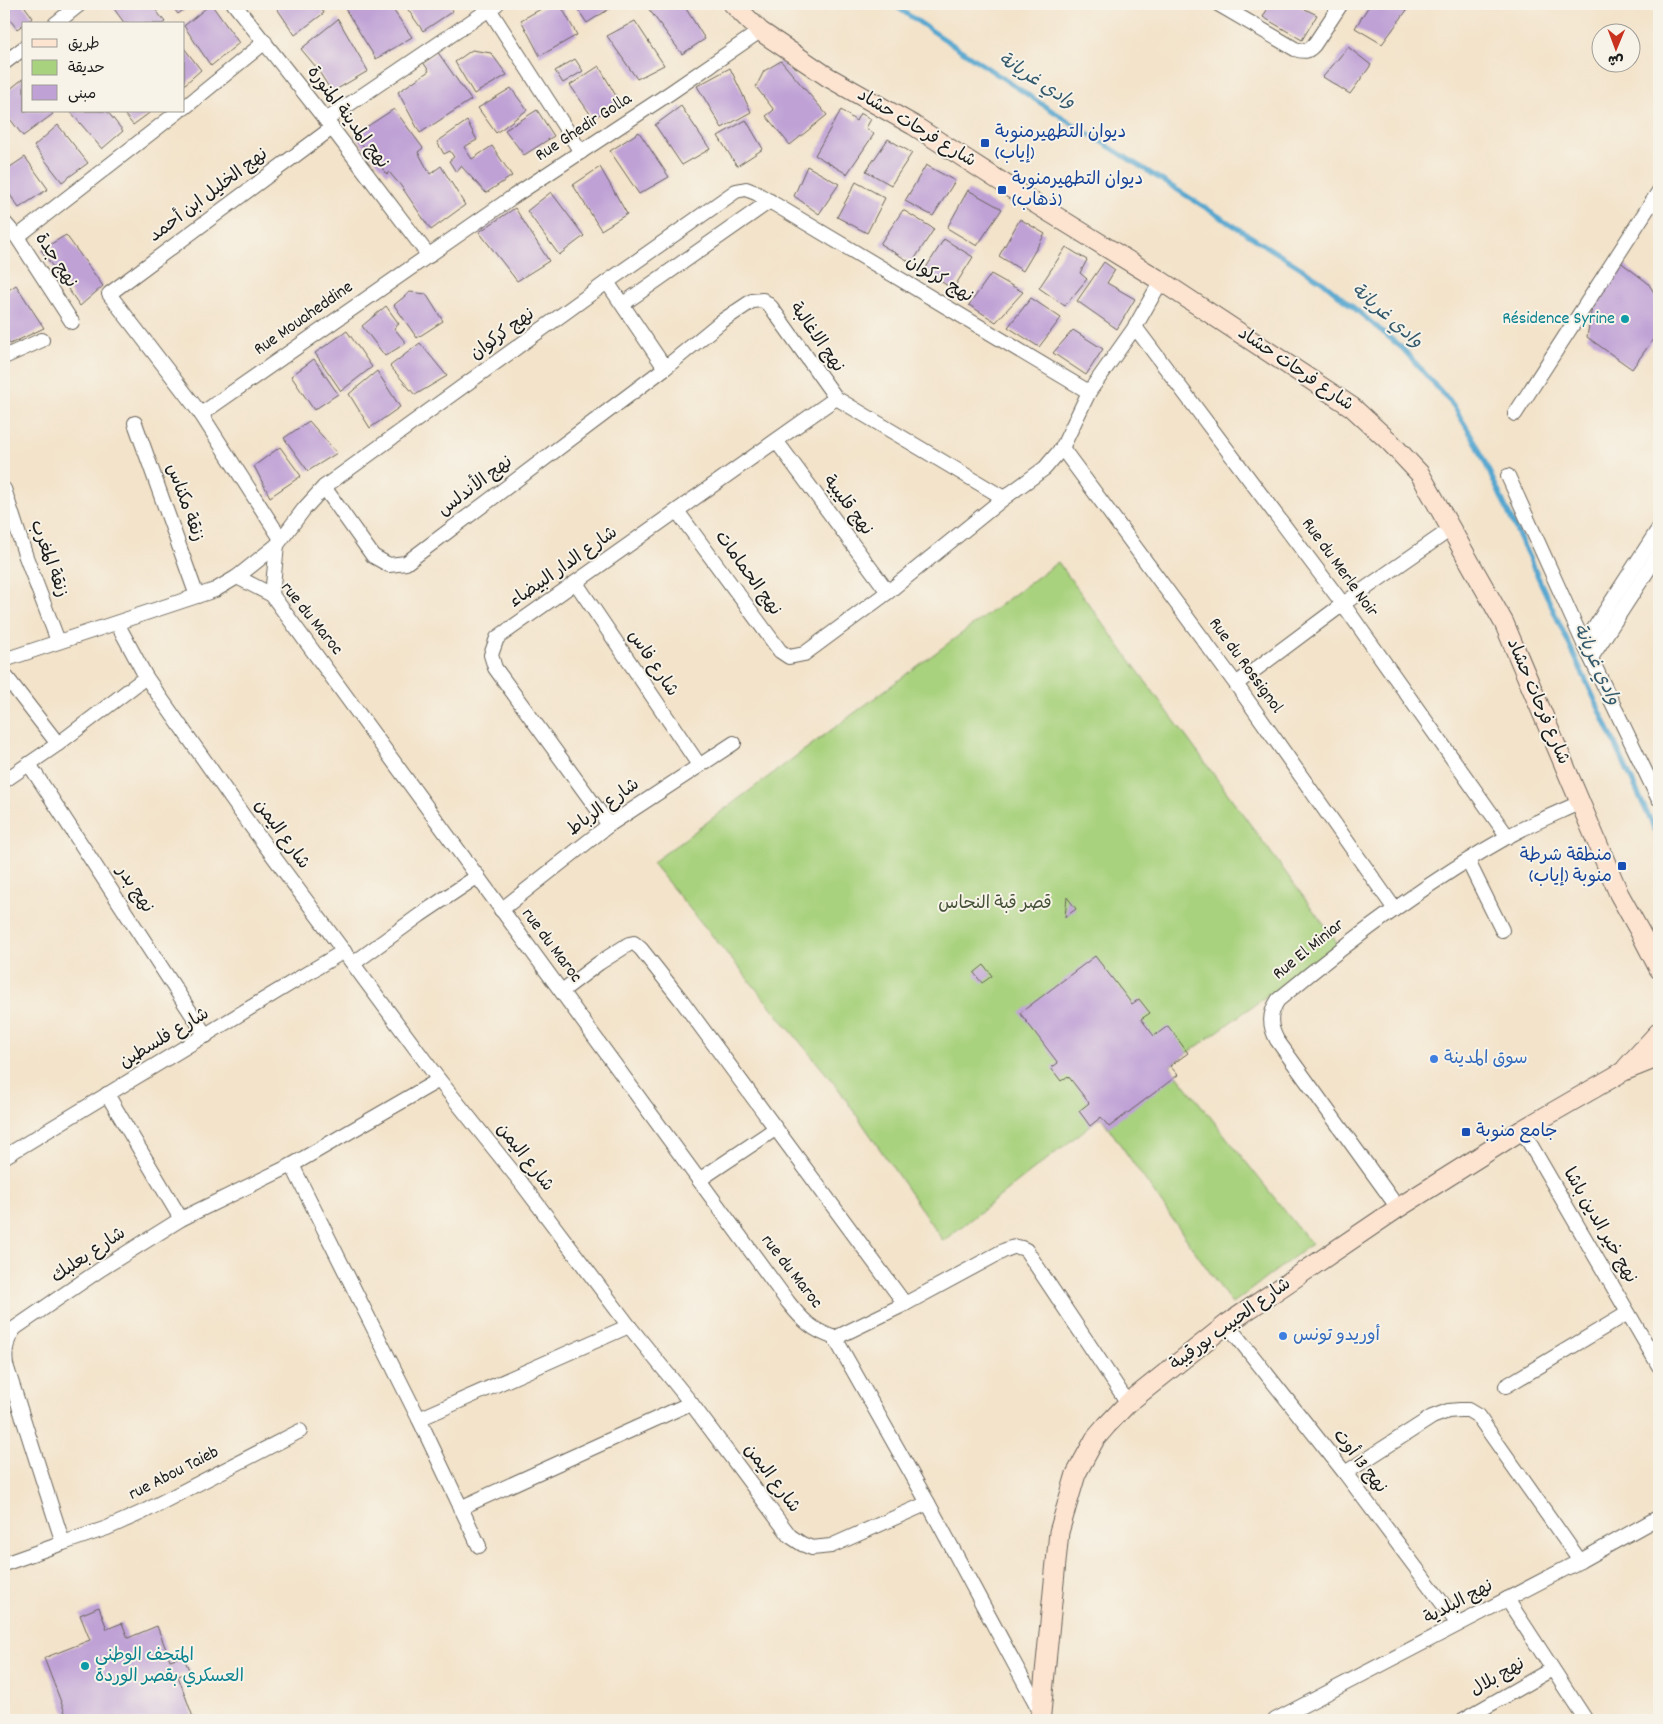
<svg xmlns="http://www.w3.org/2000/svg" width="1663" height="1724" viewBox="0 0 1663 1724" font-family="Dekko,'Playpen Sans Arabic',sans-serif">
	<rect width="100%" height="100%" fill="#f7f3e8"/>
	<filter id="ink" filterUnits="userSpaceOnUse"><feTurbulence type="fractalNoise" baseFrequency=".02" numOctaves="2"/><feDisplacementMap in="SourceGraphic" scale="10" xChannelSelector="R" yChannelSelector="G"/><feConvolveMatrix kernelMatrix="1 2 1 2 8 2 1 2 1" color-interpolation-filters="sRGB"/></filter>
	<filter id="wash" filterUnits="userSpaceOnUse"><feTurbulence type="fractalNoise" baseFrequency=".0096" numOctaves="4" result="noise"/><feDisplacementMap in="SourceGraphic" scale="20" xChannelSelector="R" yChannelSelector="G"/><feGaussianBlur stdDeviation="1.12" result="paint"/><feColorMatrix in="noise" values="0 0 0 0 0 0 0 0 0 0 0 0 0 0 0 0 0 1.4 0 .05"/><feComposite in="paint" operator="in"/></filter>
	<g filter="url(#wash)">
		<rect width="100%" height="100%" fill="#f3e3ca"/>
		<path fill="#a9d27e" stroke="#62774d" d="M1058,562l280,382 -168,122 141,178 -79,60 -131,-187 -158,124 -105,-153 -186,-225z"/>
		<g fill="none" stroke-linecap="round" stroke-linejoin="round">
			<path stroke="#54a6cf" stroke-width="5" d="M895,6l145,97 283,179 80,67 50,56 23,38 179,387"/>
		</g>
		<g id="blocks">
			<g fill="#bfa1d6">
				<path d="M4,4h19l10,14 -16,11 -10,-13 -3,2z"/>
				<path d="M115,4h36l14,18 -3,2h-37l-13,-18z"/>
				<path d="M170,4h22l-14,10z"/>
				<path d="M211,4l28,39 -28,23 -27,-40z"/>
				<path d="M274,4h43l7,9 -29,22z"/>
				<path d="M349,4h40l23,33 -36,22 -32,-52z"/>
				<path d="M404,4h45l4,7 -30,20z"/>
				<path d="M550,4h10l17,31 -37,21 -19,-36z"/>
				<path d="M574,4h43l-30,19z"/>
				<path d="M645,4h38l22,35 -23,15z"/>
				<path d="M1270,4h25l22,11 -15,25 -39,-23z"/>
				<path d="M1370,4h27l10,6 -25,34 -27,-16z"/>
				<path d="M338,19l30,52 -36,21 -16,-25 -15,-18z"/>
				<path d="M635,21l29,44 -27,14 -30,-43z"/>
				<path d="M1348,47l23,18 -21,29 -27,-17z"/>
				<path d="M184,48l17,22 -17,15z"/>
				<path d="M472,50l19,3 16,22 -33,19 -19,-32z"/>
				<path d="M437,51l34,49 -51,33 -22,-41 31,-21 -6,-9z"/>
				<path d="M575,59l8,12 -20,12 -8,-12z"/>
				<path d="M781,61l46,54 -37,30 -24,-29 8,-6 -18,-23 8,-16z"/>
				<path d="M599,66l21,37 -27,15 -23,-33z"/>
				<path d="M730,68l21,44 -29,16 -25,-42z"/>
				<path d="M24,78v33h26l3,3 -30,22 -19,-25v-17z"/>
				<path d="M511,88l16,22 -31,23 -18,-25z"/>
				<path d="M681,106l29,43 -28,16 -27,-40z"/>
				<path d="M394,109l29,39 -5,4 12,22 11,-8 24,39 -34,25 -30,-44 -12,-14 -2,2 -33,-39z"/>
				<path d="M537,110l17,26 -30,19 -19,-25z"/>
				<path d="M841,110l15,11 4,-8 11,6 -5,9 8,6 -27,40 -32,-19z"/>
				<path d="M70,111h37l16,20 -21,18z"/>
				<path d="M122,111h30l-19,14z"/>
				<path d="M746,120l17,29 -26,17 -19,-30z"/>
				<path d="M467,121l10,19 -13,7 8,12 20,-13 20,30 -26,17 -25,-27 -5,6 -7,-11 5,-4 -4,-6 -6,3 -7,-12z"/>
				<path d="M58,125l30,38 -26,19 -28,-36z"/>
				<path d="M639,132l30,45 -30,17 -29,-43z"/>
				<path d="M888,139l24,14 -21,32 -25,-14z"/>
				<path d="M25,157l23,32 -29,19 -15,-22v-15z"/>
				<path d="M926,165l29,16 -22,35 -28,-15z"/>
				<path d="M807,166l32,18 -20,30 -25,-18z"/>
				<path d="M600,167l27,47 -26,16 -28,-45z"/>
				<path d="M856,182l29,16 -18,35 -30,-16z"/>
				<path d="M968,190l34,19 -25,37 -30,-18z"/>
				<path d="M551,192l33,44 -25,19 -32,-44z"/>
				<path d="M515,208l34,53 -32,20 -38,-49z"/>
				<path d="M903,210l31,19 -22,34 -32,-19z"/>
				<path d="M1020,219l25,15 -22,37 -24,-15z"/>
				<path d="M66,235l37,51 -23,20 -39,-56z"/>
				<path d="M944,239l29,18 -20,32 -29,-18z"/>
				<path d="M1066,247l21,13 -7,13 7,6 -22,27 -26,-18z"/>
				<path d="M1619,261l29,22 11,17v31l-27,38 -45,-32 5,-30z"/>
				<path d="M1104,262l11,8 -8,13 28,16 -18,30 -40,-28z"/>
				<path d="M991,274l32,18 -27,30 -27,-17z"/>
				<path d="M16,285l28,43 -34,16 -6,-9v-42z"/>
				<path d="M410,292l16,2 17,27 -26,17 -23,-33z"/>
				<path d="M1031,298l30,20 -22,29 -31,-20z"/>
				<path d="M386,306l13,18 -5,4 12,15 -21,13 -23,-30z"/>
				<path d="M1073,330l30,19 -17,26 -33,-22z"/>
				<path d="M347,331l25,36 -31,24 -26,-38z"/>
				<path d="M420,343l27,33 -32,19 -25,-29z"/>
				<path d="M314,359l24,35 -24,16 -23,-34z"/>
				<path d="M377,371l23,36 -30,21 -21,-34z"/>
				<path d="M309,421l28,32 -29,18 -24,-33z"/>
				<path d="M280,447l21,29 -31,21 -16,-31z"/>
				<path d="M1067,897l9,12 -11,8z"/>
				<path d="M1095,956l37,48 7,-5 11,14 -9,6 13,17 14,-10 20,27 -18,13 8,9 -69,52 -8,-10 -11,9 -11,-15 10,-8 -21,-27 -7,5 -10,-13 7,-5 -38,-50z"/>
				<path d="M984,965l8,11 -10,7 -8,-10z"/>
				<path d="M99,1607l8,22 15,-6 6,15 29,-12 13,34 13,-4 7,16 -12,4 16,44h-134l-1,-3 7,-2 -22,-57 46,-18 -10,-25z"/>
			</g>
		</g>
	</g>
	<g filter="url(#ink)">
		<use href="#blocks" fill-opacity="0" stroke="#676259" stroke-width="1"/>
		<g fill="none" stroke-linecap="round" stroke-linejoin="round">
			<defs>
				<g id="street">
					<path d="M234,4l98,124 97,128"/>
					<path d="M1218,4l77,45c9,3 13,3 19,-4l27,-41"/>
					<path d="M489,9l92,143"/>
					<path d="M55,24l25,-20"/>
					<path d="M4,63l20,-15"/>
					<path d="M184,108l81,-66"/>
					<path d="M326,120l171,-116"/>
					<path d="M4,222l13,15 55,85"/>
					<path d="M17,237l162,-126"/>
					<path d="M607,282l58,86"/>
					<path d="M623,304l147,-103"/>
					<path d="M1135,327l208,277 165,233"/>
					<path d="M4,357l38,-17"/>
					<path d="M201,414l313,-218 156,-103 90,-62"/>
					<path d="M1515,414l144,-223"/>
					<path d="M135,423l62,173"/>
					<path d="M777,442l111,150"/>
					<path d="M1062,448l174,236 158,224"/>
					<path d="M1508,476l76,168 74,154"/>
					<path d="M324,487l49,69 16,9 17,-2 259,-195 57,-47 30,-20 11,-1 8,7 65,91 168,100"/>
					<path d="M4,489l22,68 32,84"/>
					<path d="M677,511l103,140 9,6 15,-3 84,-62 116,-94 41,-30 17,-20 27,-56 46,-65 26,-46"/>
					<path d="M281,539l-80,-125 -92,-120 223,-166"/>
					<path d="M237,577l35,18 516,707c15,19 24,28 47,36"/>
					<path d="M576,583l123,182"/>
					<path d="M272,595l5,-50"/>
					<path d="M117,623l29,54 99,141 194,262 81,101 109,145 62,77 99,133 12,8 10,4 19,-2 97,-43"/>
					<path d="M1584,644l75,-116"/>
					<path d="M1591,658l68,-105"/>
					<path d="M4,660l193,-64 18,-6 22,-13 40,-32 27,-36 20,-22 283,-205 129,-91 10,-2 10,4 333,199"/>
					<path d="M4,674l54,70"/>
					<path d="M1236,684l107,-80 108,-75"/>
					<path d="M29,764l177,272"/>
					<path d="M4,781l54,-37 88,-67"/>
					<path d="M609,825l-114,-157 -4,-13 6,-17 339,-240"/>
					<path d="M1468,861l34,69"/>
					<path d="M501,910l108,-85 125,-82"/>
					<path d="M354,963l66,-48 58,-39"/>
					<path d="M562,991l37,-28 30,-19 5,-1 7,6 41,52 223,303"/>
					<path d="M107,1094l74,125"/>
					<path d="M1522,1130l137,236"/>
					<path d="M4,1157l340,-206"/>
					<path d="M292,1165l127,254 60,127"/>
					<path d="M699,1180l76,-51"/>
					<path d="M1398,1208l-121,-168c-8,-15 -8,-26 1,-40 72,-60 147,-117 229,-163 23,-13 48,-23 72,-34"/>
					<path d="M1227,1324l118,149 113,151"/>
					<path d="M835,1338l93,165 113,210"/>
					<path d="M835,1338l70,-34 98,-53c9,-4 14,-6 23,-1l102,153"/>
					<path d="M1506,1386l122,-73"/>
					<path d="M419,1419l210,-93"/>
					<path d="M1345,1473l87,-56 16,-6 12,-1h8l10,6 102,145"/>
					<path d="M460,1508l231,-105"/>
					<path d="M63,1543l44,-15 36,-16 157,-81"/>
					<path d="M4,1564l59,-21 -57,-178c-2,-14 0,-26 9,-37l86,-59 80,-50 111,-54 147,-85"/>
					<path d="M1507,1599l79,121"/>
					<path d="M1275,1720l305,-159 79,-44"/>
					<path d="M1463,1720l89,-51"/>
				</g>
				<g id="secondary">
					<path d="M733,4l27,27 68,46 85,48 115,74 133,82 191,126 38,35 30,32 84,149 115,271 21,38 19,37"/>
					<path d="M1626,1068l33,-36"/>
					<path d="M1039,1720l2,-7 18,-181 17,-58 19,-35 12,-14 21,-22 99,-79 171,-116 124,-78 102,-59 35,-14"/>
				</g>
			</defs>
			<use href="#street" stroke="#676259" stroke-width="16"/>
			<use href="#secondary" stroke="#676259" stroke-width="21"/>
			<use href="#street" stroke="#fff" stroke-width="14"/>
			<use href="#secondary" stroke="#fde4d1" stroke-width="19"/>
		</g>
	</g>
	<g fill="#1a4fb4" stroke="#f7f3e8" stroke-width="2">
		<rect x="980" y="138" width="10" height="10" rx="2.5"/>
		<rect x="997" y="185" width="10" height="10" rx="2.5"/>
		<rect x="1617" y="861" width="10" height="10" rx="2.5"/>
		<rect x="1461" y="1127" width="10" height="10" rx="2.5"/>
	</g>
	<g fill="#0f9aa8" stroke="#f7f3e8" stroke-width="2">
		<circle cx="1625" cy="319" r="5"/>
		<circle cx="85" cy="1666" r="5"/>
	</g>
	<g fill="#3f7fe0" stroke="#f7f3e8" stroke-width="2">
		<circle cx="1434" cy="1059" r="5"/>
		<circle cx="1283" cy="1336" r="5"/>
	</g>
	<g text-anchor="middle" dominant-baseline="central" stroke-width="4" stroke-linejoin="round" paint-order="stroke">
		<g font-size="18" fill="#1c1c1c" stroke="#f7f3e8">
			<text transform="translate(347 118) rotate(53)">نهج المدينة المنورة</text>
			<text transform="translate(584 128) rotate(-33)">Rue Ghedir Golla</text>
			<text transform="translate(916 129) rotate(31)">شارع فرحات حشاد</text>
			<text transform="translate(209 196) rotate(-37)">نهج الخليل ابن أحمد</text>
			<text transform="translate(55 261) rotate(57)">نهج جدة</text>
			<text transform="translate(939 280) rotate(31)">نهج كركوان</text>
			<text transform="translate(304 319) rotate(-35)">Rue Mouaheddine</text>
			<text transform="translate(503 335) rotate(-36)">نهج كركوان</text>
			<text transform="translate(816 338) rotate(55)">نهج الاغالبة</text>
			<text transform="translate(1295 370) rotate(34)">شارع فرحات حشاد</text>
			<text transform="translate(476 487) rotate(-37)">نهج الأندلس</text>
			<text transform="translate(184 503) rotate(70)">زنقة مكناس</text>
			<text transform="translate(847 506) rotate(53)">نهج قليبية</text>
			<text transform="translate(48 559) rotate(70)">زنقة المغرب</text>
			<text transform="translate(564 568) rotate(-35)">شارع الدار البيضاء</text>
			<text transform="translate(1339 568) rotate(54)">Rue du Merle Noir</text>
			<text transform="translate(747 574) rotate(54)">نهج الحمامات</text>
			<text transform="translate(311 619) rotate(51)">rue du Maroc</text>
			<text transform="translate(652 664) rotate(56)">شارع فاس</text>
			<text transform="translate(1245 666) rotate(54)">Rue du Rossignol</text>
			<text transform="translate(1537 702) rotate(67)">شارع فرحات حشاد</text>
			<text transform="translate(604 808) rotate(-36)">شارع الرباط</text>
			<text transform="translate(281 835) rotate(54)">شارع اليمن</text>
			<text transform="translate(134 890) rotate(57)">نهج بدر</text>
			<text transform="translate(551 946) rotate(53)">rue du Maroc</text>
			<text transform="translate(1309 950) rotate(-39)">Rue El Miniar</text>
			<text transform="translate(165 1039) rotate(-31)">شارع فلسطين</text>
			<text transform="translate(524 1158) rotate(52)">شارع اليمن</text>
			<text transform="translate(1599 1226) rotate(60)">نهج خير الدين باشا</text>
			<text transform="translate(89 1256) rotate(-34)">شارع بعلبك</text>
			<text transform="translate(791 1272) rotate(52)">rue du Maroc</text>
			<text transform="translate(1231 1325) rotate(-36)">شارع الحبيب بورقيبة</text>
			<text transform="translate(1359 1462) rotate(52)">نهج 13 أوت</text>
			<text transform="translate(174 1474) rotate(-27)">rue Abou Taieb</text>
			<text transform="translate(771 1479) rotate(53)">شارع اليمن</text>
			<text transform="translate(1459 1603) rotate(-28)">نهج البلدية</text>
			<text transform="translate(1498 1678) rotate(-30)">نهج بلال</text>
		</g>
		<g font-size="18" fill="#164399" stroke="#f7f3e8" text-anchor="start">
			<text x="995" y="133">ديوان التطهيرمنوبة<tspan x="995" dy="21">(إياب)</tspan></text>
			<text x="1012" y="180">ديوان التطهيرمنوبة<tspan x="1012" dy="21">(ذهاب)</tspan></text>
			<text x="1612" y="856" text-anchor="end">منطقة شرطة<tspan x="1612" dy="21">منوبة (إياب)</tspan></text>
			<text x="1476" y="1132">جامع منوبة</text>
		</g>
		<g font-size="18" fill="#0d838f" stroke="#f7f3e8" text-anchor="end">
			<text x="1615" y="319">Résidence Syrine</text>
			<text x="95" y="1656" text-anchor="start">المتحف الوطني<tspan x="95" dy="21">العسكري بقصر الوردة</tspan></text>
		</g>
		<g font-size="18" fill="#465339" stroke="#f7f3e8">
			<text x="995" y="904">قصر قبة النحاس</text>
		</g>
		<g font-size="18" fill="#366cbe" stroke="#f7f3e8" text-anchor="start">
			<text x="1444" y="1059">سوق المدينة</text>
			<text x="1293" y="1336">أوريدو تونس</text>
		</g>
		<g font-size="19" font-style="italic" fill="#355a6d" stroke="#f7f3e8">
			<text transform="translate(1036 82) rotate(33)">وادي غريانة</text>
			<text transform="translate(1386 317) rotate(41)">وادي غريانة</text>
			<text transform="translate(1595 665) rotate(65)">وادي غريانة</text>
		</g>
	</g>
	<rect width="1663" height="1724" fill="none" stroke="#f7f3e8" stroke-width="20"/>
	<rect x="22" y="22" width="162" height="90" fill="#f7f3e8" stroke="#9f9d96"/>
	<rect x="32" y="39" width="25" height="8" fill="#fde4d1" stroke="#9f9d96"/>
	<text x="68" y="48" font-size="15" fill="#1c1c1c">طريق</text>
	<rect x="32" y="60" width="25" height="15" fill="#a9d27e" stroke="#9f9d96"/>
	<text x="68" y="72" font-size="15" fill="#1c1c1c">حديقة</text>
	<rect x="32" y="85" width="25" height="15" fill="#bfa1d6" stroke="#9f9d96"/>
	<text x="68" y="98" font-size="15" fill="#1c1c1c">مبنى</text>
	<g transform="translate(1616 48) rotate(181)"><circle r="24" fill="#f7f3e8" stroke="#9f9d96"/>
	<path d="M0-4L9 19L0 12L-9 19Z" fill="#c8321e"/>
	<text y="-8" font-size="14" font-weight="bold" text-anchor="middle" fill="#1c1c1c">ش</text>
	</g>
</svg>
